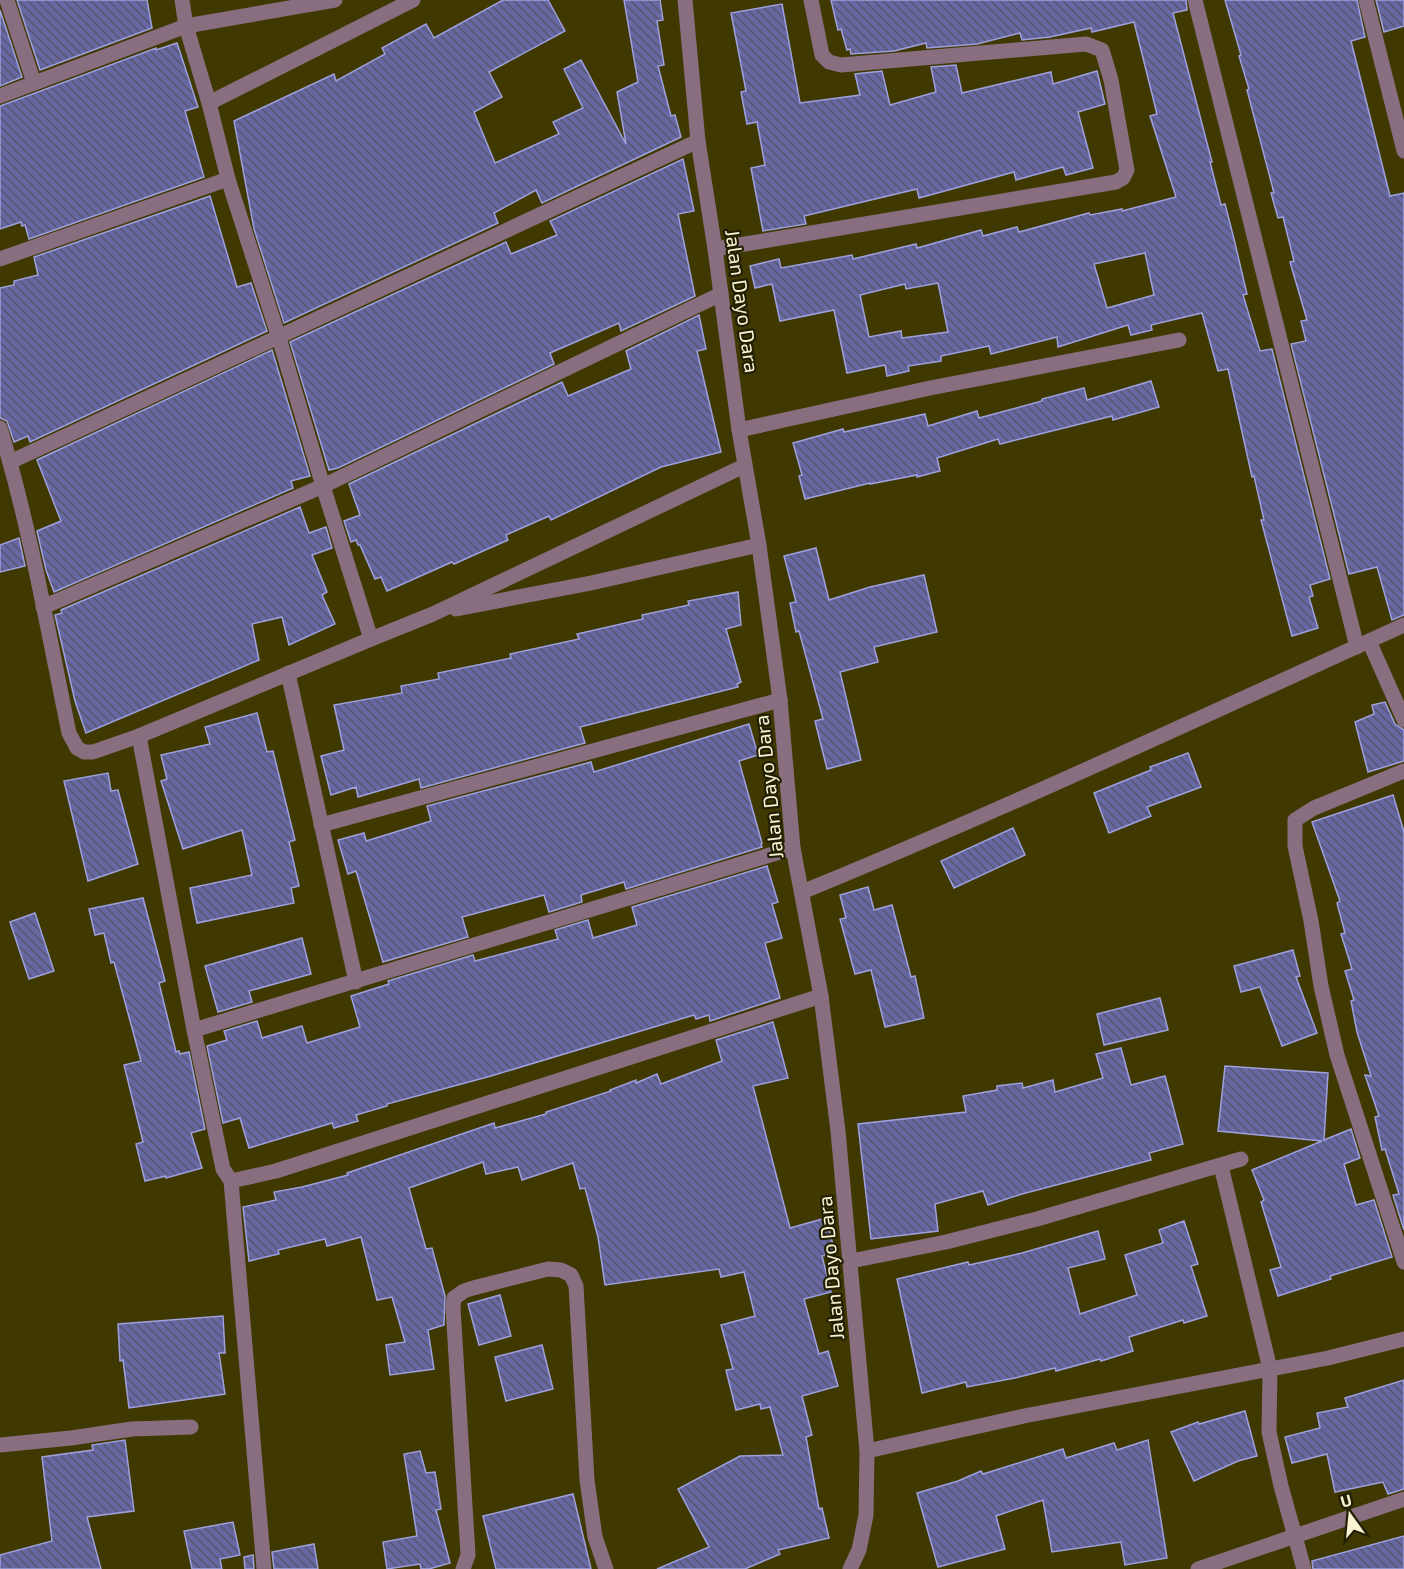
<svg xmlns="http://www.w3.org/2000/svg" width="1404" height="1569" viewBox="0 0 1404 1569" font-family="'Exo 2',sans-serif">
	<defs>
		<pattern id="building-back-hatch" width="6" height="6" patternUnits="userSpaceOnUse" patternTransform="scale(1.5)"><rect width="6" height="6" fill="#6667a3"/><path d="M-1 5l2 2M0 0l6 6M5-1l2 2" fill="none" stroke="#57566c"/></pattern>
	</defs>
	<rect width="100%" height="100%" fill="#3f3800"/>
	<g fill="url(#building-back-hatch)" stroke="#9ea1de" stroke-width="1.5" fill-rule="evenodd">
		<path d="M17,0h130l5,28 -112,42z"/>
		<path d="M503,0h45l17,31 -76,41 13,25 -28,15 21,51 64,-29 -6,-12 30,-14 -19,-39 17,-9 45,84 -9,-52 21,-10 -14,-82h36l3,20 -6,1 7,44 -6,1 13,50 4,-1 6,22 -139,66 -6,-13 -42,23 4,10 -214,100 -30,-94 -20,-108 100,-47 2,7 49,-27 -3,-6 44,-24 8,14z"/>
		<path d="M831,0h355l1,10 -14,3 39,149h-2l11,43 4,-1 9,35 13,55 -4,1 17,56 12,-2 58,230 -20,6 3,11 -4,1 9,31 -26,8 -31,-116h3l-10,-44 -2,1 -24,-108 -10,2 -16,-58 -51,12 1,5 -21,5 -3,-10 -70,22 -1,-10 -66,17 -2,-8 -48,10v5l-33,5 1,5 -22,5 -2,-11 -38,8 -13,-63 -54,11 -8,-37 -17,4 -5,-22 29,-7 2,9 71,-13 1,4 63,-15 1,4 64,-18 2,6 34,-9 2,5 70,-19 1,2 32,-6v2l54,-14 -26,-81 7,-2 -23,-92 -42,10 -1,-4 -41,9 -28,3 -2,-7 -43,11 -50,4 -1,-5 -32,8 -43,3 -1,-5 -3,1 -6,-21 -3,1zM1145,253l9,42 -47,13 -13,-44zM938,283l10,49 -46,6 -1,-7 -32,6 -9,-42 45,-11 1,5z"/>
		<path d="M1225,0h132l8,37 -14,4 39,155 14,-3v422l-12,5 -15,-53 -28,7 -58,-230 15,-3 -5,-20 6,-1 -17,-58 4,-1 -11,-44 -5,1 -7,-25h3l-27,-103 2,-1 -10,-33 2,-1z"/>
		<path d="M1376,0h28v26l-20,6z"/>
		<path d="M782,4l18,99 60,-8 -5,-21 27,-3 8,34 46,-13 -5,-25 25,-2 6,28 89,-21 2,12 44,-13 8,33 -27,8 15,56 -27,7 -3,-8 -47,13 -2,-8 -95,26 -2,-9 -113,27 2,8 -43,7 -12,-63 14,-3 -8,-43 -10,2 -6,-32 5,-1 -15,-78z"/>
		<path d="M0,10l22,67 -22,9z"/>
		<path d="M177,43l21,64 -13,4 19,66 -175,62 -4,-14 -3,1 -1,-4 -21,7v-123l156,-58v2z"/>
		<path d="M683,159l11,52 -16,3 17,82 -74,35 -2,-8 -69,30 4,11 -216,104 -9,2 -39,-128 216,-100 5,12 46,-19 -7,-14z"/>
		<path d="M210,196l27,91 14,-4 16,48 -237,111 -2,-6 -14,6 -7,-21 -7,-3v-130l14,-3v-4l24,-6 -4,-18z"/>
		<path d="M699,315l7,34 -9,2 24,101 -60,15 -110,53 -2,-4 -43,19 2,5 -25,11 -29,13 -2,-2 -65,29 -6,-14 -6,2 -15,-34h-2l-2,-5 -5,2 -7,-21 16,-6 -11,-31 213,-102 6,14 63,-27 -5,-18z"/>
		<path d="M272,350l38,126 -19,5 2,7 -239,104 -8,-22 -9,-39 24,-10 -24,-61z"/>
		<path d="M1151,381l8,26 -46,13 -1,-4 -112,28 -2,-5 -61,19 3,13 -23,6v-2l-47,9v-1l-65,16 -6,-23 3,-1 -9,-32 50,-14 1,3 81,-18 3,12 49,-15 2,7 63,-17v-2l42,-11 3,12z"/>
		<path d="M300,507l9,26 17,-6 6,21 -20,7 15,37 -5,3 13,29 -46,21 -7,-28 -30,7 7,36 -173,73 -11,-32 -20,-86 7,-2 -1,-3z"/>
		<path d="M19,538l6,28 -25,6v-27z"/>
		<path d="M816,548l13,52 41,-13 54,-12 13,57 -63,15 4,15 -38,10 21,88 -34,9 -12,-48 8,-2 -24,-88 -3,1 -6,-29 6,-1 -12,-46z"/>
		<path d="M738,592l3,33 -15,4 15,53 -4,2 1,3 -158,40 5,16 -164,45 -2,-9 -61,18 -2,-10 -25,8 -10,-39 23,-6 -10,-45 68,-12 -1,-7 38,-7 -1,-6 73,-15 -1,-4 69,-15 -2,-5 66,-15 -1,-4 47,-10 -1,-4z"/>
		<path d="M1385,702l10,22 9,6v31l-36,11 -13,-50 19,-8 -2,-9z"/>
		<path d="M257,713l10,39 6,-1 22,89 -6,2 10,44 -8,2 3,15 -97,20 -7,-35 62,-13 -10,-45 -59,19 -22,-68 6,-2 -6,-24 49,-11 -5,-17z"/>
		<path d="M749,724l9,31 -19,6 23,82 -1,1 1,3 -136,42 -2,-7 -43,13 1,7 -33,10 -5,-17 -82,22 6,20 -85,25 -27,-91 -8,3 -10,-34 26,-7 2,8 65,-20 -4,-15 164,-44 3,10z"/>
		<path d="M1188,753l13,34 -54,20 4,9 -42,17 -15,-40 57,-23 -1,-3z"/>
		<path d="M108,773l3,18 7,-1 20,74 -50,17 -24,-100z"/>
		<path d="M1393,795l11,37v398l-11,-35 6,-1 -14,-45 -3,1 -7,-33 4,-1 -14,-41 6,1 -14,-44 -6,-31 3,-1 -9,-29 7,-2 -11,-35 4,-1 -8,-30 3,-2 -28,-79z"/>
		<path d="M1013,828l12,27 -71,33 -13,-27z"/>
		<path d="M767,866l11,36 -6,2 10,34 -17,5 15,55 -70,23 -1,-6 -13,4 -2,-4 -203,61 -104,28v2l-31,9 2,6 -24,7 -2,-5 -83,25 -9,-30 -17,5 -16,-77 20,-6 -3,-9 33,-10 5,17 40,-12 5,17 53,-16 -9,-31 38,-12 -1,-3 85,-26 2,6 83,-22 -3,-9 33,-10 5,18 44,-13 -5,-18z"/>
		<path d="M868,887l6,23 18,-5 19,72 4,-1 9,42 -39,9 -14,-57 -16,4 -15,-55 6,-1 -6,-23z"/>
		<path d="M143,898l22,83 -6,2 17,69 3,-1 1,3 9,-2 16,77 -14,4 11,35 -36,10v-2l-21,5 -9,-37 7,-2 -19,-77 17,-4 -27,-99 -3,1 -7,-30 -9,2 -6,-26z"/>
		<path d="M35,913l19,58 -25,8 -19,-57z"/>
		<path d="M302,938l9,36 -62,17 3,11 -34,10 -13,-46z"/>
		<path d="M1293,950l7,26 -4,1 21,56 -35,13 -22,-59 -19,5 -7,-26z"/>
		<path d="M1160,998l8,32 -64,15 -7,-31z"/>
		<path d="M773,1022l15,56 -35,8 37,142 36,-10 9,35 -13,3 9,36 -27,7 15,55 9,-3 10,35 -36,10 10,39 -6,2 13,72 3,-1 7,30 -51,12 2,4 -35,15h-88l52,-22 -31,-58 62,-33 43,-1 -13,-48 -9,2 -1,-5 -24,6 -10,-40 7,-1 -12,-44 34,-9 -11,-44 -23,5 -2,-8 -114,16 -7,-48 -13,-49 -5,1 -7,-26 -51,17 -4,-13 -32,7 -3,-12 -74,26 17,61 6,-1 13,48 -1,29 -16,5 6,39 -44,6 -4,-30 19,-3 -13,-45 -15,3 -16,-63 -34,9 -2,-7 -47,11 1,4 -30,7 -6,-54 33,-7 -2,-8 28,-5 46,-12 -1,-2 147,-50 1,5 51,-14v-2l65,-21 -1,-1 26,-10v3l21,-9 4,10 61,-23 -6,-21z"/>
		<path d="M1121,1048l10,37 34,-9 18,68 -34,9 2,7 -129,34 -34,11 -5,-14 -48,13 3,27 -67,8 -13,-115 108,-12 -3,-16 34,-6v-4l25,-3 1,5 30,-8 2,12 48,-14 -7,-24z"/>
		<path d="M1225,1066l103,7 -4,67 27,-11 9,29 -16,6 12,41 18,-5 18,57 -62,19 1,3 -53,17 -8,-26 11,-3 -20,-65 3,-2 -12,-30 70,-29 -104,-10z"/>
		<path d="M1184,1221l14,43 -7,2 16,50 -23,7 -1,-3 -54,17 4,14 -32,10 -1,-2 -44,12 -1,-3 -40,10 -48,9 -1,-5 -44,11 -25,-114 71,-17 1,3 53,-12 76,-22 7,28 -37,9 12,46 57,-19 -12,-40 38,-12 -4,-13z"/>
		<path d="M500,1295l11,41 -32,9 -11,-41z"/>
		<path d="M223,1316l2,37h-6l6,41 -96,14 -6,-48 -3,1 -2,-37z"/>
		<path d="M542,1345l11,44 -47,12 -11,-44z"/>
		<path d="M1404,1380v109l-16,5 -5,-12 -48,10 -8,-38 -35,9 -7,-26 35,-9 -3,-15 31,-6 -3,-9z"/>
		<path d="M1245,1411l12,45 -19,5 -44,20 -23,-49 27,-10 1,2z"/>
		<path d="M125,1440l9,71 -47,6 14,52h-101v-14l52,-14 -10,-84 51,-7 -1,-5z"/>
		<path d="M1148,1440l19,118 -42,7 -4,-23 -69,10 -9,-52 -47,16 9,33 -67,18 -21,-74 41,-12 23,-10 2,3 80,-25 3,9 48,-15 3,7z"/>
		<path d="M420,1451l6,22 9,-1 6,37 -5,1 14,53 -21,6h-8l-1,-5 -33,5 -4,-27 34,-6 -13,-82z"/>
		<path d="M573,1494l18,75h-95l-13,-53z"/>
		<path d="M233,1522l7,33 -20,4 2,10h-30l-8,-38z"/>
		<path d="M1404,1536v33h-91l-1,-8z"/>
		<path d="M314,1544l4,25h-44l-2,-17z"/>
		<path d="M253,1555l1,14h-9l-1,-12z"/>
	</g>
	<g fill="none" stroke-linecap="round" stroke-linejoin="round">
		<g stroke="#886e7e" stroke-width="15">
			<path d="M7,0l27,83"/>
			<path d="M182,0l4,26 23,77 19,76 51,159 44,148 48,153 62,-25 311,-148"/>
			<path d="M685,0l13,141 17,108 24,181 20,115 21,155 13,148 28,148 17,135 29,320 -1,64 -7,35 -9,19"/>
			<path d="M1195,0l162,647"/>
			<path d="M1366,0l38,151"/>
			<path d="M0,96l186,-70 149,-26"/>
			<path d="M209,103l204,-103"/>
			<path d="M715,249l401,-67 7,-4 4,-8 -16,-90 -9,-30 -16,-6 -245,21 -12,-3 -7,-7 -11,-55"/>
			<path d="M0,259l228,-80"/>
			<path d="M0,428c30,99 48,203 69,305l8,15 7,4h9l46,-16 232,-97"/>
			<path d="M739,430l191,-42 249,-48"/>
			<path d="M10,462l688,-321"/>
			<path d="M43,607l280,-121 398,-192"/>
			<path d="M456,609l135,-26 168,-38"/>
			<path d="M1369,641l35,79"/>
			<path d="M288,673l68,309"/>
			<path d="M139,736l55,294 29,139 8,12 45,-10 545,-175"/>
			<path d="M1404,771l-90,37 -19,12v26l16,75 10,65 16,69 67,207"/>
			<path d="M321,825l459,-125"/>
			<path d="M802,892c203,-83 402,-176 602,-267"/>
			<path d="M194,1030l599,-182"/>
			<path d="M1221,1166l49,203 -1,63 12,54 23,83"/>
			<path d="M231,1181l33,388"/>
			<path d="M851,1261l95,-19 91,-23 204,-60"/>
			<path d="M0,1445l71,-7 61,-9 59,-2"/>
			<path d="M867,1451l157,-35 304,-58 76,-19"/>
			<path d="M463,1569l5,-14 -15,-248 1,-9 10,-7 9,-3 75,-19 13,1 10,5 5,11 11,194 8,57 11,32"/>
			<path d="M1198,1569l206,-70"/>
		</g>
	</g>
	<g text-anchor="middle" dominant-baseline="central" stroke-width="4.5" stroke-linejoin="round" paint-order="stroke">
		<g font-size="20" fill="#f8f4d3" stroke="#231f04">
			<text transform="translate(743 301) rotate(82)">Jalan Dayo Dara</text>
			<text transform="translate(768 787) rotate(-96)">Jalan Dayo Dara</text>
			<text transform="translate(830 1268) rotate(-95)">Jalan Dayo Dara</text>
		</g>
	</g>
	<g transform="translate(1350 1515) rotate(345)" stroke="#231f04" stroke-width="4.5" paint-order="stroke">
	<path d="M0-4.5L10 22L0 15L-10 22Z" fill="#f8f4d3"/>
	<text y="-9" font-size="16" font-weight="bold" text-anchor="middle" fill="#f8f4d3">U</text>
	</g>
</svg>
